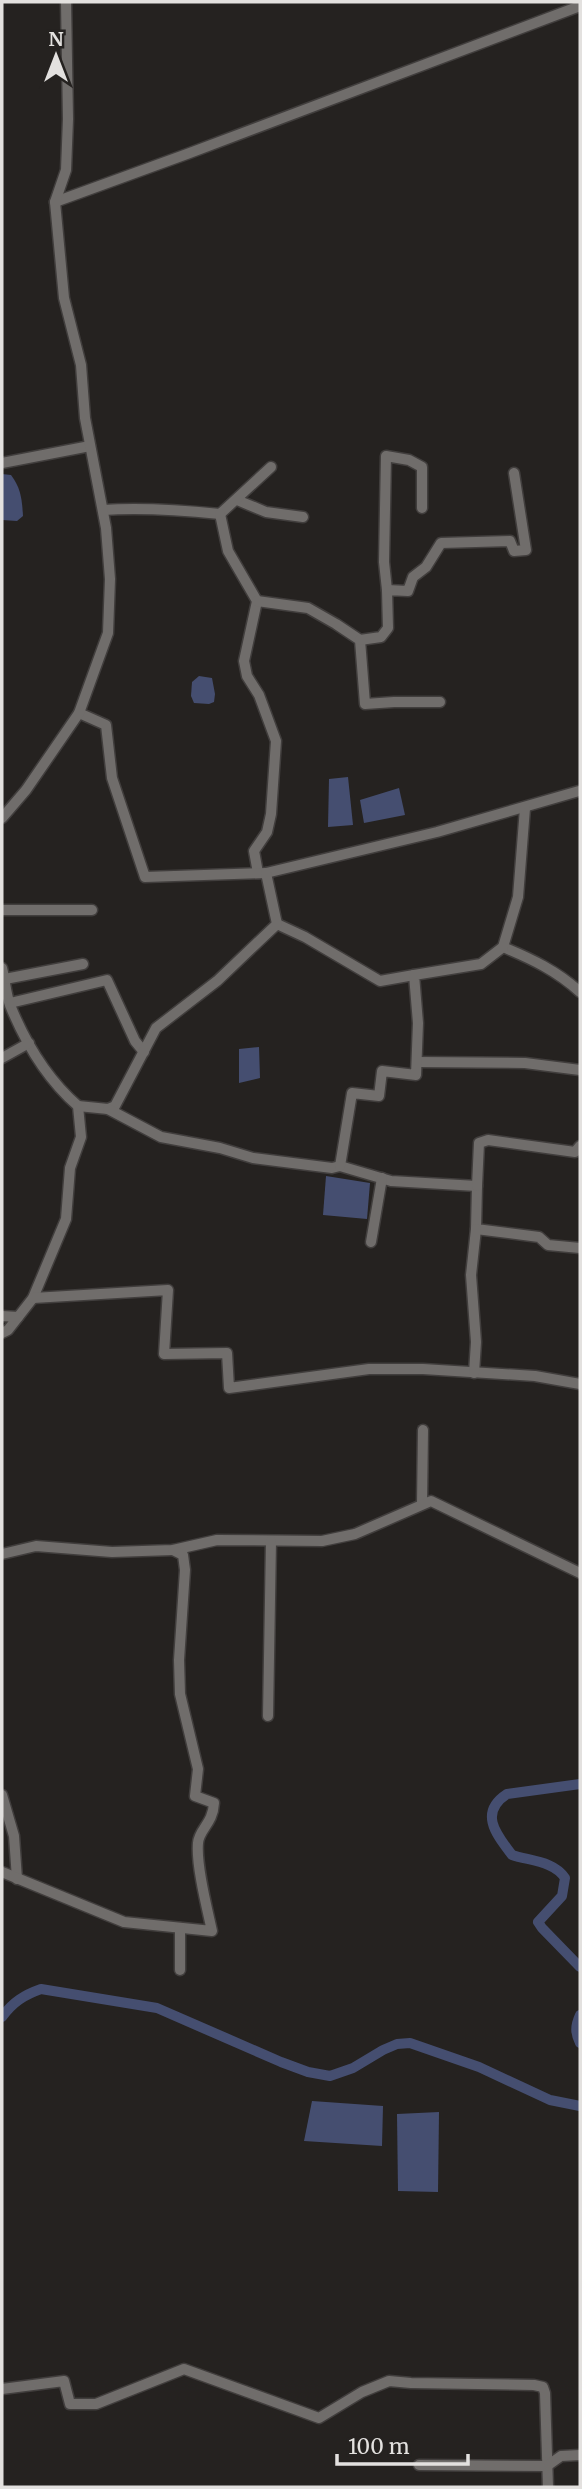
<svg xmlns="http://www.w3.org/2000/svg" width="582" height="2489" viewBox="0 0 582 2489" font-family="Merriweather,serif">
	<rect width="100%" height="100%" fill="#252220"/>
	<g fill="#454e70">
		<path d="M2,474l9,1c10,13 11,25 12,41l-6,5 -15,-1z"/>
		<path d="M199,676l13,2 3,16 -1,8 -5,2 -15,-1 -3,-7 1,-14z"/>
		<path d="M348,777l5,48 -25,2 1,-48z"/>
		<path d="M399,788l6,27 -41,8 -4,-23z"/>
		<path d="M259,1047l1,31 -21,5v-34z"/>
		<path d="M326,1176l44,7 -3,36 -44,-4z"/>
		<path d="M312,2101l71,5 -1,40 -78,-5z"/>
		<path d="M439,2112l-1,80 -40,-1 -1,-77z"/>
	</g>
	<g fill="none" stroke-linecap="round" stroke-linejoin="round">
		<g stroke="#454e70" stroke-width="10">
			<path d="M580,1784l-73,10c-29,19 -10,41 5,61 18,6 42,6 53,23l-3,18 -24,26 4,6 38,39"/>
			<path d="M580,2015c-5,11 -5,18 0,28"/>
			<path d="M2,2017c11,-15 22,-22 39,-28l116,19 124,54 27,10 22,4 23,-8 30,-18 14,-6 13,-1 69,24 71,33 30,6"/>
		</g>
		<defs>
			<g id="minor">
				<path d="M55,202l132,-48 393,-148"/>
				<path d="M2,463l88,-17"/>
				<path d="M237,500l29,12 37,5"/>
				<path d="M103,510c39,-3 78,0 117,4l51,-47"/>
				<path d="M220,514l8,37 29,50 -13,60 3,15 12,19 17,46 -5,73 -4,18 -13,19 4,22"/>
				<path d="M387,590l-3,-28 2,-106 23,4 13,7v41"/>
				<path d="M257,601l51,7 28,16 24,16 5,64 29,-2h46"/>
				<path d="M360,640l21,-3 7,-9 -1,-38 21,1 5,-14 13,-10 15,-24 69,-2 4,10 12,-1 -12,-77"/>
				<path d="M79,713l27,12 6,53 33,99 121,-4 171,-41 142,-41"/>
				<path d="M2,818l24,-28 53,-77 29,-80 2,-54 -4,-51 -21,-110 -4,-53 -17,-67 -9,-96 11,-32 2,-51 -2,-117"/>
				<path d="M2,910h90"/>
				<path d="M277,924l28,13 75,44 34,-6"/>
				<path d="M503,947c29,12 54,24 77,45"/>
				<path d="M2,968c3,12 4,26 8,37 15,37 38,75 68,101l3,31 -11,31 -4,51 -33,79 -25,32 -6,3"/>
				<path d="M5,979l78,-15"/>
				<path d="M10,1003l97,-23 28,61 9,11"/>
				<path d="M2,1058l27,-15"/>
				<path d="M418,1062l107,1 55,7"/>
				<path d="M78,1106l30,3 7,-3 41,-78 61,-47 60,-57 -11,-51"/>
				<path d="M108,1109l53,28 59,11 33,10 79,10 8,-2 51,15 86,5 -1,43 63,8 9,8 32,3"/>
				<path d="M340,1166l12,-73 27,3 3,-25 34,4 2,-52 -4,-48 67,-11 22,-17 15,-50 7,-89"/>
				<path d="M477,1186l2,-43 9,-3 87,12 5,-6"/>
				<path d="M371,1242l11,-64"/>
				<path d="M33,1298l135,-8 -4,64 63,-1 2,35 140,-19h54l112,7 45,8"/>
				<path d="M2,1316l16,1"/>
				<path d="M474,1373l2,-31 -5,-67 5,-46"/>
				<path d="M422,1504l1,-74"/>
				<path d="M2,1554l34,-8 76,6 61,-2 44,-10 105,1 33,-7 76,-33 149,72"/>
				<path d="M268,1716l3,-175"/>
				<path d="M2,1795l12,41 3,43"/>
				<path d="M2,1872l122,50 88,9c-5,-23 -16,-66 -14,-88 1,-14 15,-19 16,-40l-19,-7 3,-27 -18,-75 -1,-34 6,-90 -2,-15 -10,-5"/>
				<path d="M180,1928v42"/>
				<path d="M2,2389l62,-8 6,23h26l88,-35 135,49 43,-26 27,-11 22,2 123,2 9,2 2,6 3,94"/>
				<path d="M419,2465l128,1 14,-10 19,-1"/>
			</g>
		</defs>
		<use href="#minor" stroke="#413e3d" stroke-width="13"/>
		<use href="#minor" stroke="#706d6b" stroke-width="10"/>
	</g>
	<rect width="582" height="2489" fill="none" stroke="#e3e1df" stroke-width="7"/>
	<g transform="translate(56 56)" stroke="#252220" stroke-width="5" paint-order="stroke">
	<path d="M0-5L12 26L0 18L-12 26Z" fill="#e3e1df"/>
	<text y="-10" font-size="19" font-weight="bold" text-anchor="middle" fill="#e3e1df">N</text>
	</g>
	<path d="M337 2454v10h131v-10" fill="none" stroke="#e3e1df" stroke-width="3.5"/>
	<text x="348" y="2454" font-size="21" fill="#e3e1df" stroke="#252220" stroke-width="5" paint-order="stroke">100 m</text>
</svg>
